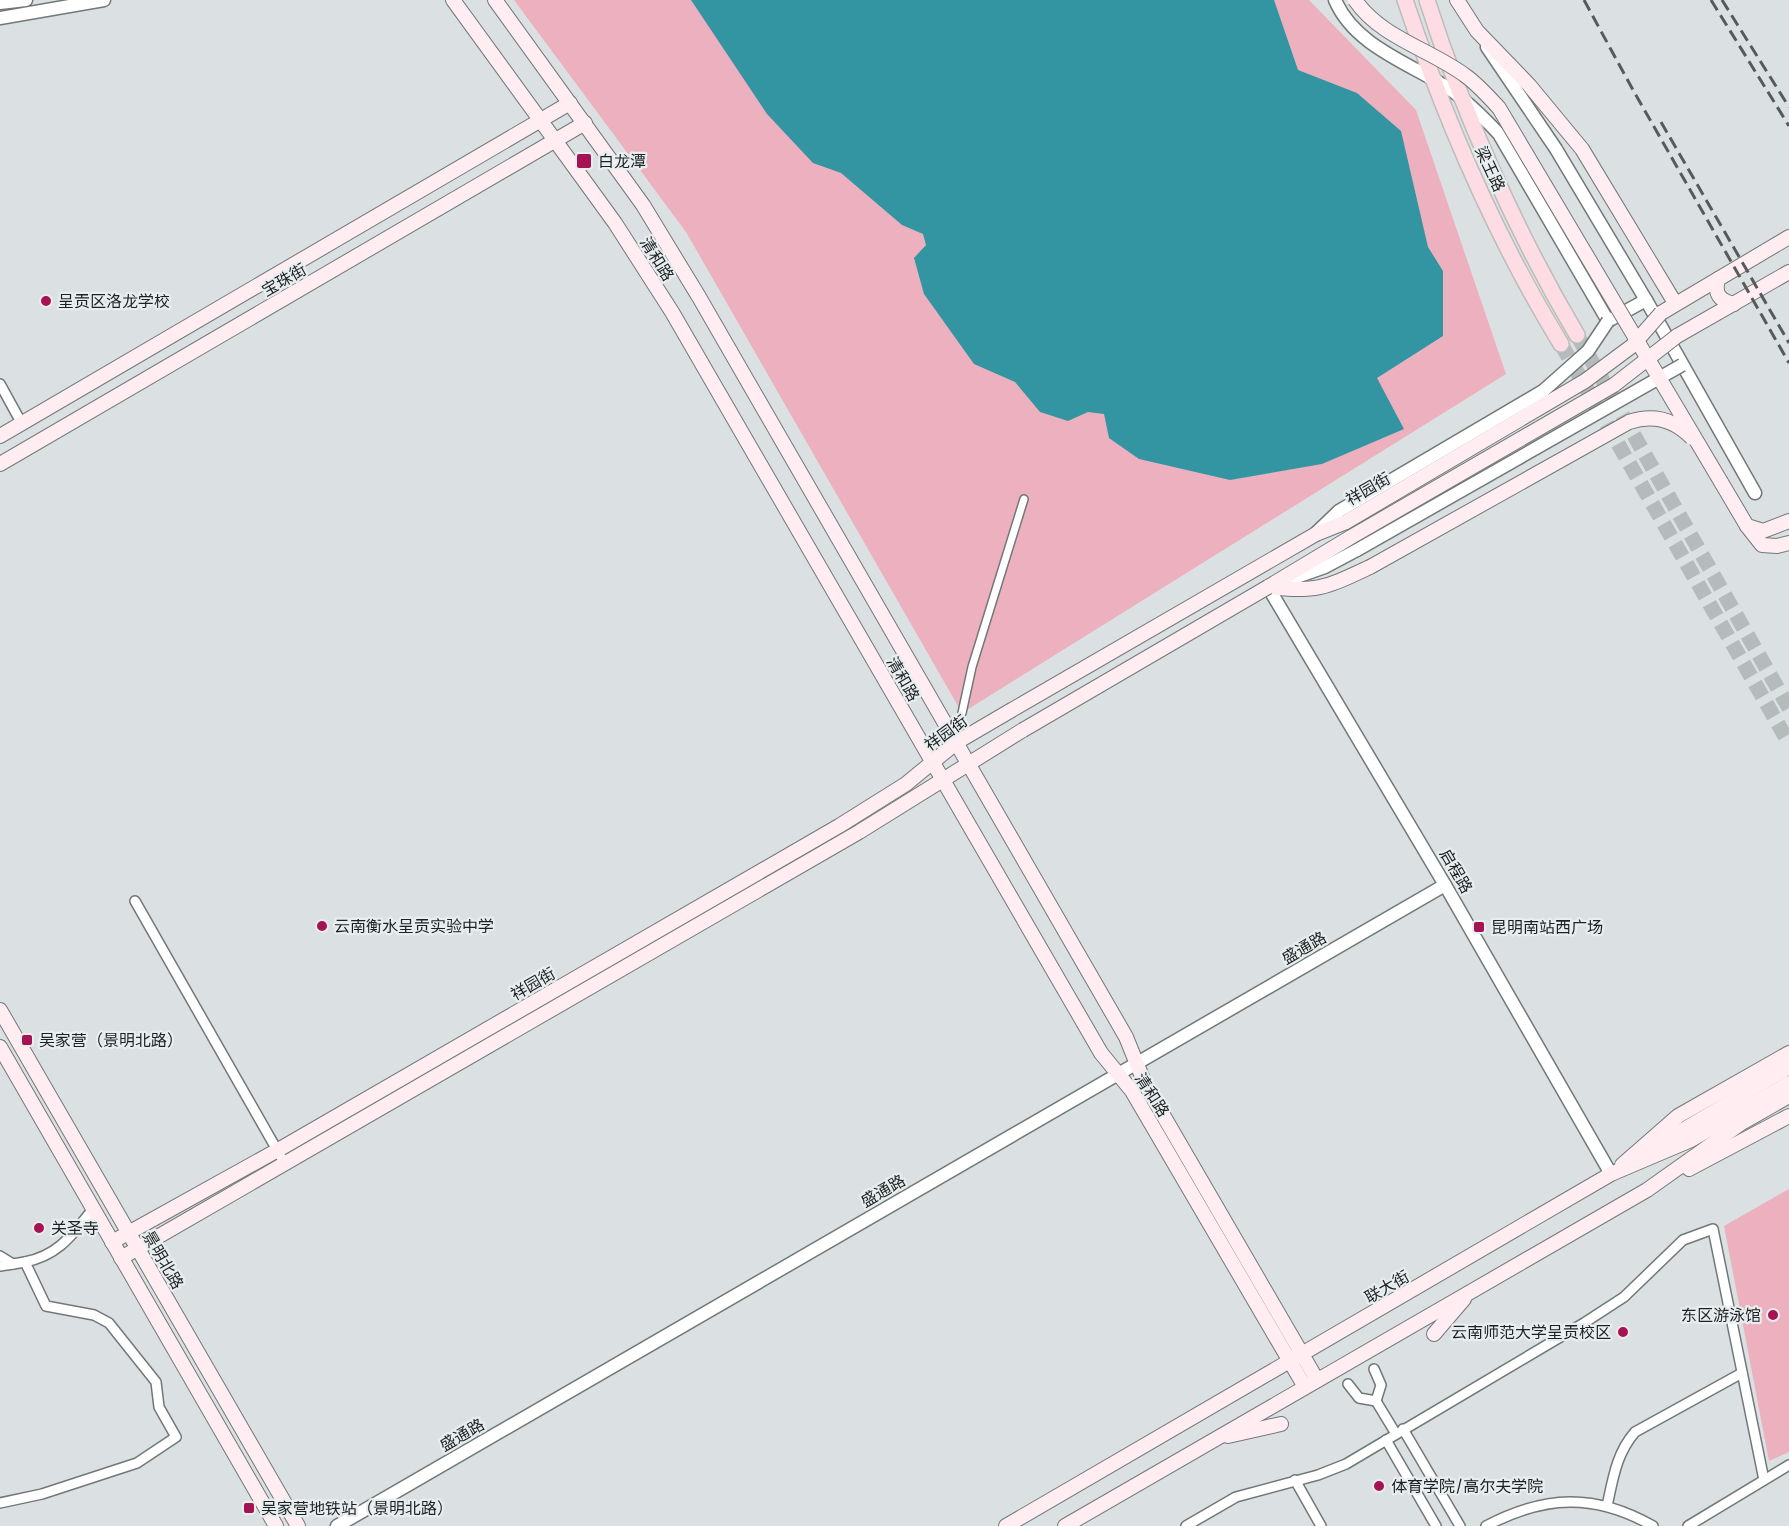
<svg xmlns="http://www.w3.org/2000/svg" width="1789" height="1526" viewBox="0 0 1789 1526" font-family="'Fira Sans','Noto Sans SC',sans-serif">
	<rect width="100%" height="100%" fill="#dbe1e2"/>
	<g fill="#edb0bf">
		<path d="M514,0h795l107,110 90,264 -544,339 -276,-481z"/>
		<path d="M1789,1189v263l-20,9 -45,-235z"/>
	</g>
	<path fill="#3395a2" d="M691,0h583l24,70 59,23 44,38 27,116 15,24v65l-66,42 27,51 -82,35 -92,16 -91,-21 -30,-21 -5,-24 -16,-2 -20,9 -28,-9 -25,-30 -41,-18 -50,-70 -10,-36 12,-13 -3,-11 -21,-9 -61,-52 -28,-10 -46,-49z"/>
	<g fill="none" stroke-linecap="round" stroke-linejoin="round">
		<g stroke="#b5babb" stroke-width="15" stroke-dasharray="15 8" stroke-linecap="butt">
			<path d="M1577,335l212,373"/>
			<path d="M1561,344l228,399"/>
		</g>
		<defs>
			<path id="pedestrian" d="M962,713l10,-46 52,-168"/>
			<g id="minor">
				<path d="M0,384l22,40"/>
				<path d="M135,901l150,263"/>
				<path d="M0,1256l13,8 12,-2"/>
				<path d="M0,1266l13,-2"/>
				<path d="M1374,1369l7,16 -5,16"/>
				<path d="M1348,1384l11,14 17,3"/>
				<path d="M1376,1401l20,33"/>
				<path d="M1403,1429l57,97"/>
				<path d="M1386,1440l50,86"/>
				<path d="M1295,1480l26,46"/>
				<path d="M0,1503l42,-9 95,-31 39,-26 -17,-30 -3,-25 -47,-59 -15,-8 -48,-9 -21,-44c34,-7 47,-27 68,-53"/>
				<path d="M1607,1506c6,-27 9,-52 28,-74l107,-59"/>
				<path d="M1186,1526l50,-29 82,-22 28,-11 238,-141 40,-26 59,-57 30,-11 51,251"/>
				<path d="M1486,1526c59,-31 109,-33 167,0"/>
				<path d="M1688,1526l101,-61"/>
			</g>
			<g id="tertiary">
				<path d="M1335,0c20,47 77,64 116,90 18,13 33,28 48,44l109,187 38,-21"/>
				<path d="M0,3l26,-3"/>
				<path d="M0,18l104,-18"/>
				<path d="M1487,47l69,102 90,151 109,193"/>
				<path d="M1316,533l23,-22"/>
				<path d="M1357,550l-32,17 -57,20 177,298 166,289"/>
				<path d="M337,1526l1108,-641"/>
			</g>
			<g id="secondary">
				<path d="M453,0l162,223 57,89 429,741 31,38 173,296"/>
				<path d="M495,0l148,205 56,92 427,740 19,47 172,296"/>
				<path d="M1457,0l20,31 52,54 53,64 93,154"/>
				<path d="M1718,279c-4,14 1,22 16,25"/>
				<path d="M1661,313l128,-76"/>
				<path d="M1677,336l112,-64"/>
				<path d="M0,436l570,-333"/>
				<path d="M0,464l585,-341"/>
				<path d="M1721,482l26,44 16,5 26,-10"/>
				<path d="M1747,526l15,19 15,1 12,-3"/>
				<path d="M1316,534l30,-12"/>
				<path d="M1268,587c49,6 59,0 102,-20"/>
				<path d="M1268,587l83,-50"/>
				<path d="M0,1010l298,516"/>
				<path d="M0,1047l276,479"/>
				<path d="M1654,1147l135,-80"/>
				<path d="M1622,1165l56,-49 111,-63"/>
				<path d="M1689,1169l100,-53"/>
				<path d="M112,1242l173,-96 554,-320 67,-42 51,-42 53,-31"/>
				<path d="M121,1258l738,-426 164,-102"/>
				<path d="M1434,1334l30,-35"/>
				<path d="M1228,1436l53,-12"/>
				<path d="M1006,1526l605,-352 80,-34 98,-57"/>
				<path d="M1065,1526l582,-336 93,-66 49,-28"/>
			</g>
			<g id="primary">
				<path d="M1405,0c40,120 90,236 156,344"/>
				<path d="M1427,0c36,113 89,232 150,335"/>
			</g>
		</defs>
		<use href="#pedestrian" stroke="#727878" stroke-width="10"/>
		<use href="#minor" stroke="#727878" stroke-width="12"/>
		<use href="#tertiary" stroke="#727878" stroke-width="15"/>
		<use href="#secondary" stroke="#727878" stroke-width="16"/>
		<use href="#primary" stroke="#bcbcbc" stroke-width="18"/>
		<use href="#pedestrian" stroke="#fff" stroke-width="7"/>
		<use href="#minor" stroke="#fff" stroke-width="9"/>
		<use href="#tertiary" stroke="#fff" stroke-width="12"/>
		<use href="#secondary" stroke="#ffedf1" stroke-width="14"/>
		<use href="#primary" stroke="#fedce3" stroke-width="15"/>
		<g stroke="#575a5b" stroke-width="3" stroke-dasharray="12 6" stroke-linecap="butt">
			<path d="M1584,0l49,90 156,273"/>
			<path d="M1711,0l78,126"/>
			<path d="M1722,0l67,107"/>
			<path d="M1661,122l128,221"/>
		</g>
		<defs>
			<g id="tertiary-bridge">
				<path d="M1339,511l204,-120 45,-40 20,-30"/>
				<path d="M1357,550l325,-185"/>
			</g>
			<g id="secondary-bridge">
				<path d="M1355,0c26,38 75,49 111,76 12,9 23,21 33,32l222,374"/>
				<path d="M1346,522l239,-141 47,-35 29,-33"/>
				<path d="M1351,537l263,-152 63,-49"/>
				<path d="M1370,567l259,-145c24,-8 45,-3 63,16"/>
				<path d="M1010,711l306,-177"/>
				<path d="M1023,730l245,-143"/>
			</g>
		</defs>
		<use href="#tertiary-bridge" stroke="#727878" stroke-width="15" stroke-linecap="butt"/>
		<use href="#secondary-bridge" stroke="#727878" stroke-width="16" stroke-linecap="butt"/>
		<use href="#tertiary-bridge" stroke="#fff" stroke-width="12"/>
		<use href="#secondary-bridge" stroke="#ffedf1" stroke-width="14"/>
	</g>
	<g fill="#a51352" stroke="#e8eeef" stroke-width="2">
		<rect x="576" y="153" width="16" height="16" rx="3"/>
		<circle cx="46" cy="301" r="6"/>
		<circle cx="322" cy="926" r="6"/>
		<rect x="1473" y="921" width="12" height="12" rx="3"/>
		<rect x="21" y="1034" width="12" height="12" rx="3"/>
		<circle cx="39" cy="1228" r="6"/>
		<circle cx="1773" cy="1315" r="6"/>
		<circle cx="1623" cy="1332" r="6"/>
		<circle cx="1379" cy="1486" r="6"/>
		<rect x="243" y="1502" width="12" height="12" rx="3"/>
	</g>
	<g text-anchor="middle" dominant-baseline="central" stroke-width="4.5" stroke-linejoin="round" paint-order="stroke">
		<g font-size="16" fill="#1e2021" stroke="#e8eeef" text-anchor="start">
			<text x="598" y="161">白龙潭</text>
			<text x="58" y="301">呈贡区洛龙学校</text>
			<text x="334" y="926">云南衡水呈贡实验中学</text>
			<text x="1491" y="927">昆明南站西广场</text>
			<text x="39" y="1040">吴家营（景明北路）</text>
			<text x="51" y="1228">关圣寺</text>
			<text x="1761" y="1315" text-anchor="end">东区游泳馆</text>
			<text x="1611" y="1332" text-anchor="end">云南师范大学呈贡校区</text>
			<text x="1391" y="1486">体育学院/高尔夫学院</text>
			<text x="261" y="1508">吴家营地铁站（景明北路）</text>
		</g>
		<g font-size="16" fill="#1e2021" stroke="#e8eeef">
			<text transform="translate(1490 169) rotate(65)">梁王路</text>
			<text transform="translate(657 259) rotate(58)">清和路</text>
			<text transform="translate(284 280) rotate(-30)">宝珠街</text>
			<text transform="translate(1368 489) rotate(-30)">祥园街</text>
			<text transform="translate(903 679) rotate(60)">清和路</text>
			<text transform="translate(946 733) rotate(-36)">祥园街</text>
			<text transform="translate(1456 871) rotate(60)">启程路</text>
			<text transform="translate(1304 948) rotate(-30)">盛通路</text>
			<text transform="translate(533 984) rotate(-30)">祥园街</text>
			<text transform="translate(1152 1095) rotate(57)">清和路</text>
			<text transform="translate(883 1191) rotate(-30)">盛通路</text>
			<text transform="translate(163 1260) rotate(60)">景明北路</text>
			<text transform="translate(1387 1287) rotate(-30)">联大街</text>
			<text transform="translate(462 1435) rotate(-30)">盛通路</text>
		</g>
	</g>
</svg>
